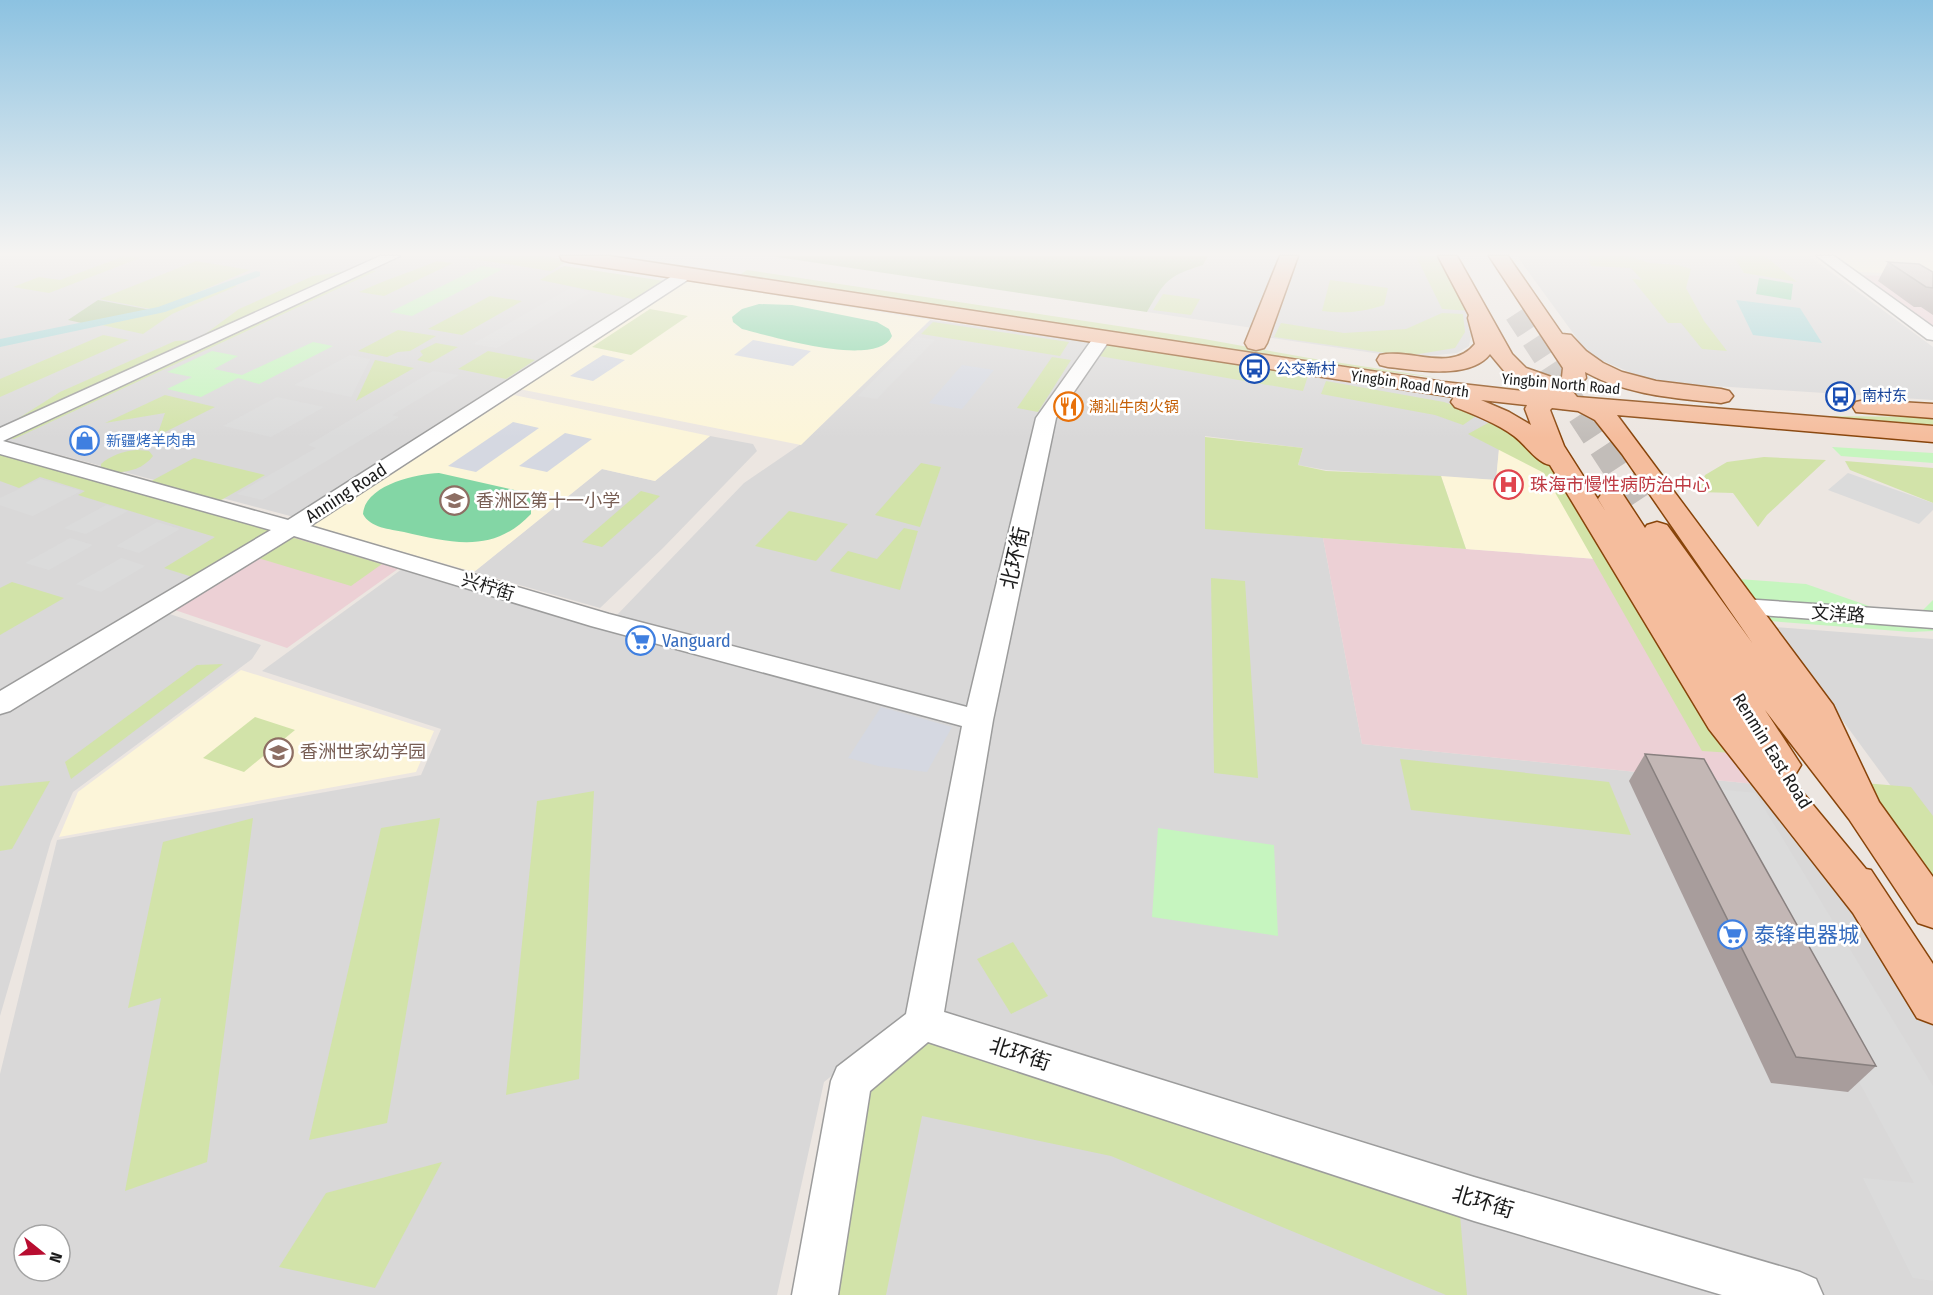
<svg xmlns="http://www.w3.org/2000/svg" width="1933" height="1295" viewBox="0 0 1933 1295" font-family="'Fira Sans Condensed','Noto Sans SC',sans-serif">
	<rect width="100%" height="100%" fill="#ece6e1"/>
	<g fill="#d9d8d8" fill-rule="evenodd">
		<path d="M0,256h492l169,27 -367,234 -294,-78z"/>
		<path d="M1208,256h71l-26,72 -106,-16 17,-30 16,-10 23,-7z"/>
		<path d="M1298,256h138l29,52 7,24 -3,14 -12,7 -49,5 -143,-21z"/>
		<path d="M1517,256h292l124,91v53l-280,-18 -64,-27z"/>
		<path d="M930,320l161,22 -47,69 -72,301 -357,-95 129,-134 57,-39z"/>
		<path d="M1102,338l286,47 64,14 50,19 -6,62 -170,-10 -28,-5 5,-17 -98,-12v92l118,10 39,206 412,42 159,218v291h-1118l108,-272 123,-604z"/>
		<path d="M710,436l43,8 4,7 -94,97 -63,60 -126,-36 128,-103 53,12z"/>
		<path d="M0,457l269,76 -269,165z"/>
		<path d="M402,569l563,153 -60,295 -81,65 -47,213h-777v-221l57,-234 364,-65 20,-46 -179,-58zM24,1235h36v36h-36z"/>
		<path d="M161,611l100,34 -9,14 -179,133 -22,49 -51,175v-307z"/>
		<path d="M1774,627l159,12v204l-54,-73z"/>
	</g>
	<g fill="#ecd0d5">
		<path d="M1850,275l83,2v58z"/>
		<path d="M290,533l112,33 -115,82 -118,-40z"/>
		<path d="M1323,538l300,23 151,225 -412,-42z"/>
	</g>
	<g fill="#fcf5d9">
		<path d="M1835,256h98v19l-75,-3z"/>
		<path d="M686,281l244,39 -129,125 -282,-56z"/>
		<path d="M514,395l196,41 -55,45 -53,-12 -128,103 -163,-46z"/>
		<path d="M1502,418l121,143 -157,-12 -25,-73 55,4z"/>
		<path d="M241,670l193,61 -18,41 -357,65 19,-45z"/>
	</g>
	<g fill="#d2e3a9">
		<path d="M124,256l16,2 -91,35 -36,-6 26,-10 21,3z"/>
		<path d="M454,256h91l25,4 -19,11z"/>
		<path d="M1416,256h26l30,55 -30,-2z"/>
		<path d="M1588,256h40l22,7 28,2 13,4 -5,19 18,33 23,30 -25,-2 -21,-26h-13l-36,-44 10,1 -11,-12 -40,-2z"/>
		<path d="M1734,256h31l32,26 -53,-9z"/>
		<path d="M196,261l54,9 -94,40 -56,-11z"/>
		<path d="M437,261l16,2 -69,33 -25,-4c25,-12 52,-20 78,-31z"/>
		<path d="M564,266l107,16 -29,19 -102,-21z"/>
		<path d="M361,269l15,2 -362,168 -14,-3v-6l60,-38 115,-51 22,-1 42,-31 74,-33z"/>
		<path d="M747,270l457,69 105,19 130,20 -224,-27 -477,-75z"/>
		<path d="M1330,280l58,8 -4,17c-21,7 -40,9 -62,6z"/>
		<path d="M232,285l5,1 -65,28 -29,20 -46,-10 65,-13z"/>
		<path d="M1163,294l37,5 -9,16 -38,-5z"/>
		<path d="M490,296l32,5 -60,34 -34,-6z"/>
		<path d="M650,309l38,7 -57,39 -39,-8z"/>
		<path d="M1442,313l21,1 2,18 -10,16 -48,8 -133,-19 7,-14 63,10 62,-4z"/>
		<path d="M933,322l136,20 -9,14 -139,-22z"/>
		<path d="M398,330l38,6 -26,15 -12,1 -11,5 -29,-6z"/>
		<path d="M103,335l26,5 -129,57v-18z"/>
		<path d="M436,343l22,4 -28,16 -13,-3 6,-5 -3,-4z"/>
		<path d="M1108,344l200,32 -5,15 -204,-35z"/>
		<path d="M488,351l47,9 -29,19 -48,-10z"/>
		<path d="M1052,357l19,3 -33,52 -21,-4z"/>
		<path d="M375,360l39,8 -58,33z"/>
		<path d="M1326,381l118,21 35,12 -16,11 -28,-10 -114,-21z"/>
		<path d="M165,395l50,12 -58,29 8,-23 -60,10z"/>
		<path d="M1668,406l150,10 115,1v11z"/>
		<path d="M1497,418l63,55 173,280 -31,-2 -158,-278 -76,-39z"/>
		<path d="M1205,437l98,11 -5,17 28,6 115,5 25,73 -261,-20z"/>
		<path d="M137,450l12,1 4,5c-12,16 -35,19 -52,14v-6c10,-9 23,-13 36,-14z"/>
		<path d="M0,452l283,78 -81,50 -38,-12 51,-31 -137,-42 7,-4 -45,-14 -21,11 -19,-7z"/>
		<path d="M1764,457l62,3 -59,55 -9,12 -25,-34 -34,-1 6,-17 22,-13z"/>
		<path d="M194,458l71,17 -49,28 -72,-18z"/>
		<path d="M1845,461l88,7v35l-83,-33z"/>
		<path d="M921,463l20,4 -21,60 -45,-12z"/>
		<path d="M641,491l19,5 -58,51 -20,-5z"/>
		<path d="M789,511l59,13 -32,37 -61,-15z"/>
		<path d="M904,528l14,3 -18,59 -70,-19 18,-20 29,8z"/>
		<path d="M291,537l91,27 -31,22 -93,-28z"/>
		<path d="M1211,578l34,3 13,197 -44,-5z"/>
		<path d="M12,582l52,16 -64,37v-47z"/>
		<path d="M223,664l-152,115 -6,-17 132,-97z"/>
		<path d="M255,717l40,13 -51,42 -41,-14z"/>
		<path d="M1400,759l209,23 22,53 -220,-25z"/>
		<path d="M50,781l-38,68 -12,2v-65z"/>
		<path d="M1864,783l47,4 22,29v64z"/>
		<path d="M594,791l-15,288 -73,16 31,-294z"/>
		<path d="M253,818l-46,344 -82,29 36,-193 -33,10 35,-166z"/>
		<path d="M440,818l-53,305 -78,17 72,-312z"/>
		<path d="M1013,942l35,54 -37,18 -34,-55z"/>
		<path d="M925,1033l534,171 8,91h-21l-335,-139 -189,-40 -36,179h-62l40,-212z"/>
		<path d="M442,1162l-67,126 -96,-21 47,-74z"/>
	</g>
	<g fill="#b0c998">
		<path d="M770,256h438l-5,9c-36,11 -38,16 -56,47z"/>
		<path d="M98,300l53,10 -65,14 -18,-4z"/>
	</g>
	<g fill="#c6f5bf">
		<path d="M482,266l21,3 -91,47 -22,-4z"/>
		<path d="M313,342l20,4 -74,38 -21,-6 -37,19 -34,-8 25,-12 -25,-5 45,-21 26,5 -24,13 28,6z"/>
		<path d="M1832,447l101,6v10l-92,-7z"/>
		<path d="M1738,579l68,5 106,37 21,-21v31l-22,1 -142,-11z"/>
		<path d="M1158,828l116,17 4,91 -126,-19z"/>
	</g>
	<g fill="#83d6a5">
		<path d="M1759,278l34,6 -2,16 -35,-6z"/>
		<path d="M759,304l33,1 85,17 12,7 3,7c-15,33 -122,0 -150,-7l-9,-7 -1,-5 10,-8z"/>
		<path d="M439,473l84,19 8,7v15c-38,40 -79,29 -127,18 -14,-3 -34,-4 -41,-18 2,-29 53,-40 76,-41z"/>
	</g>
	<g fill="#dbdbdb">
		<path d="M286,256h32l-35,15 -23,-4z"/>
		<path d="M572,287l18,6 -93,55 -24,-4z"/>
		<path d="M917,337l18,3 -58,59 -19,-3z"/>
		<path d="M350,355l20,4 -19,38 -57,-12z"/>
		<path d="M433,371l26,4 -67,40 7,2 -137,83 -25,-6 79,-46 -8,-3z"/>
		<path d="M277,397l47,10 -53,30 -48,-11z"/>
		<path d="M1848,473l85,30v7l-14,14 -91,-34z"/>
		<path d="M40,479l41,12 -48,25 -33,-11v-7z"/>
		<path d="M106,505l22,6 -42,23 -22,-6z"/>
		<path d="M157,522l23,7 -41,24 -23,-7z"/>
		<path d="M70,538l23,7 -44,25 -24,-7z"/>
		<path d="M121,558l24,8 -44,26 -25,-8z"/>
		<path d="M1699,787l56,6 178,293v195l-20,-3 -50,-100 51,5z"/>
	</g>
	<g fill="#d5d8e1">
		<path d="M753,340l58,11 -18,15 -59,-11z"/>
		<path d="M603,355l22,5 -32,21 -23,-5z"/>
		<path d="M962,365l32,5 -32,39 -33,-6z"/>
		<path d="M513,422l26,6 -63,44 -28,-6z"/>
		<path d="M565,433l27,6 -45,33 -28,-6z"/>
		<path d="M881,707l71,20 -25,45 -49,-6 -30,-8z"/>
	</g>
	<path fill="#a3d6d7" d="M1736,300l64,8 22,35 -69,-8z"/>
	<g fill="none" stroke-linecap="round" stroke-linejoin="round">
		<path fill="#a3d6d7" fill-rule="evenodd" d="M256,271l4,1v4l-95,36 -165,35v-8l158,-32z"/>
		<path stroke="#c2bdb9" stroke-width="21" stroke-dasharray="21 10" stroke-linecap="butt" d="M1515,314l45,69"/>
		<path stroke="#c2bdb9" stroke-width="26" stroke-dasharray="26 13" stroke-linecap="butt" d="M1559,382l81,124"/>
		<defs>
			<g id="minor">
				<path d="M380,256h20l-397,185 285,79 392,-249h12l2,3 -2,3 -382,249 299,88 358,93 69,-289 60,-84h12l3,4 -55,80 -63,302 -49,292 530,165 326,95 16,7 7,16h-101l-248,-74 -546,-179 -58,49 -32,204h-46l39,-214 6,-14 69,-53 56,-288 -371,-100 -297,-90 -284,175 -10,3v-23l271,-161 -271,-76v-26z"/>
				<path d="M1817,256h17l99,71v13l-6,-1z"/>
				<path d="M1743,599l190,13v16l-199,-15 -4,-6 4,-6z"/>
			</g>
			<g id="major">
				<path d="M560,256h49l835,126 79,9 6,-6 -19,-7 -20,-24c-20,26 -73,16 -102,13l-8,-2 -3,-5 3,-5c30,-7 72,18 95,-11l-7,-26 1,-3 -31,-59h19l55,98 14,14 34,12 2,-3 1,-9 -74,-112h19l54,78 9,1 15,16 17,12 19,9 34,9 65,8 8,2 4,5 -4,5 -8,2c-46,-5 -95,-8 -136,-31l1,6 -13,14 4,5 356,29v16l-316,-27 216,290 46,97 54,75v51l-15,-5 -69,-104 -84,-109 36,55 -6,10 -6,1 77,93 5,1 62,94v60l-16,-6 -64,-105 -144,-184 -159,-264c-14,-3 -24,-20 -36,-29 -18,-13 -39,-21 -59,-29l-4,-5 3,-5 -885,-135 -7,-2zM1481,400l46,5 -2,4 6,16 -22,-13zM1552,408l26,3 17,9 27,34 131,190 -86,-119 -10,-3 -10,3 -2,3 -23,-35 -10,-2 -10,2 -4,6 8,13 -42,-66 -14,-36z"/>
				<path d="M1280,256h18l-31,87 -3,5 -8,2 -8,-2 -3,-5z"/>
				<path d="M1865,400l68,4v14l-77,-6 -3,-5 3,-5z"/>
			</g>
		</defs>
		<use href="#minor" stroke="#9c9c9c" stroke-width="3"/>
		<use href="#major" stroke="#88440a" stroke-width="3"/>
		<use href="#minor" fill="#fff" fill-rule="evenodd"/>
		<use href="#major" fill="#f5bd9d" fill-rule="evenodd"/>
	</g>
	<g fill="#a89d9c">
		<path d="M1888,262l45,10v43l-12,-8h-7l-36,-26z"/>
		<path d="M1645,754l231,312 -28,26 -77,-9 -142,-302z"/>
	</g>
	<g fill="#c3b7b5" stroke="#88807f" stroke-width="1.5">
		<path d="M1888,262l31,2 14,8v16l-7,-1z"/>
		<path d="M1645,754l59,5 172,307 -80,-9z"/>
	</g>
	<linearGradient id="sky" x2="0" y2="1"><stop stop-color="#8cc2e1"/><stop offset="0.58" stop-color="#f6f4f2"/><stop offset="1" stop-color="#f6f4f2" stop-opacity="0"/></linearGradient>
	<rect width="1933" height="438" fill="url(#sky)"/>
	<defs>
		<symbol id="bus-ring" viewBox="-11 -11 22 22"><circle r="9.5" fill="#fff" stroke="#1a4fb4" stroke-width="1.5"/><path d="M-5-6H5V4H4V6H2V4H-2V6H-4V4H-5ZM-3.5-4V0h7V-4ZM-3.5 1.2v1.5H-2V1.2ZM2 1.2v1.5H3.5V1.2Z" fill="#1a4fb4"/></symbol>
		<symbol id="restaurant-ring" viewBox="-11 -11 22 22"><circle r="9.5" fill="#fff" stroke="#e8710a" stroke-width="1.5"/><path d="M-5-6h1v4h1v-4h1v4h1v-4h1v5L-1.5 .5V6h-2V.5L-5-1ZM5-6V6H3V1.5H1.5Q1.5-4 5-6Z" fill="#e8710a"/></symbol>
		<symbol id="shop-ring" viewBox="-11 -11 22 22"><circle r="9.5" fill="#fff" stroke="#3f7fe0" stroke-width="1.5"/><path d="M-5-2.5h2.3a2.7 3.5 0 0 1 5.4 0H5L5.5 6h-11ZM-1.5-2.5h3a1.5 2.3 0 0 0-3 0Z" fill="#3f7fe0"/></symbol>
		<symbol id="hospital-ring" viewBox="-11 -11 22 22"><circle r="9.5" fill="#fff" stroke="#e0444e" stroke-width="1.5"/><path d="M-5-5h3v3.5h4V-5h3V5h-3V1.5h-4V5h-3Z" fill="#e0444e"/></symbol>
		<symbol id="school-ring" viewBox="-11 -11 22 22"><circle r="9.5" fill="#fff" stroke="#8d6e63" stroke-width="1.5"/><path d="M0-5L7-2L0 1L-7-2ZM-4 1L0 2.5L4 1V4Q0 6-4 4Z" fill="#8d6e63"/></symbol>
		<symbol id="supermarket-ring" viewBox="-11 -11 22 22"><circle r="9.5" fill="#fff" stroke="#3f7fe0" stroke-width="1.5"/><path d="M-6-5.5h2.5l.6 2H6L4.5 2H-2.5L-4.4-4H-6ZM-1.5 3.2a1.3 1.3 0 1 0 .1 0ZM3 3.2a1.3 1.3 0 1 0 .1 0Z" fill="#3f7fe0"/></symbol>
	</defs>
	<g fill-rule="evenodd">
		<use href="#bus-ring" x="1238" y="352" width="33" height="33"/>
		<use href="#bus-ring" x="1824" y="380" width="33" height="33"/>
		<use href="#restaurant-ring" x="1052" y="390" width="33" height="33"/>
		<use href="#shop-ring" x="68" y="424" width="33" height="33"/>
		<use href="#hospital-ring" x="1492" y="468" width="33" height="33"/>
		<use href="#school-ring" x="438" y="484" width="33" height="33"/>
		<use href="#supermarket-ring" x="624" y="624" width="33" height="33"/>
		<use href="#school-ring" x="262" y="736" width="33" height="33"/>
		<use href="#supermarket-ring" x="1716" y="918" width="33" height="33"/>
	</g>
	<g text-anchor="middle" dominant-baseline="central" stroke-width="5" stroke-linejoin="round" paint-order="stroke">
		<g font-size="15" fill="#164399" stroke="#fff" text-anchor="start">
			<text x="1276" y="369">公交新村</text>
			<text x="1862" y="396">南村东</text>
		</g>
		<g font-size="15" fill="#1b1b1b" stroke="#fff">
			<text transform="translate(1410 384) rotate(8)">Yingbin Road North</text>
			<text transform="translate(1561 384) rotate(5)">Yingbin North Road</text>
		</g>
		<g font-size="15" fill="#c56008" stroke="#fff" text-anchor="start">
			<text x="1089" y="407">潮汕牛肉火锅</text>
		</g>
		<g font-size="15" fill="#366cbe" stroke="#fff" text-anchor="start">
			<text x="106" y="441">新疆烤羊肉串</text>
		</g>
		<g font-size="18" fill="#be3a42" stroke="#fff" text-anchor="start">
			<text x="1530" y="485">珠海市慢性病防治中心</text>
		</g>
		<g font-size="18" fill="#1b1b1b" stroke="#fff">
			<text transform="translate(346 493) rotate(-33)">Anning Road</text>
			<text transform="translate(488 587) rotate(17)">兴柠街</text>
			<text transform="translate(1838 614) rotate(4)">文洋路</text>
			<text transform="translate(1772 751) rotate(58)">Renmin East Road</text>
		</g>
		<g font-size="18" fill="#785e54" stroke="#fff" text-anchor="start">
			<text x="476" y="501">香洲区第十一小学</text>
			<text x="300" y="752">香洲世家幼学园</text>
		</g>
		<g font-size="18" fill="#366cbe" stroke="#fff" text-anchor="start">
			<text x="662" y="641">Vanguard</text>
		</g>
		<g font-size="21" fill="#1b1b1b" stroke="#fff">
			<text transform="translate(1015 558) rotate(-77)">北环街</text>
			<text transform="translate(1020 1054) rotate(18)">北环街</text>
			<text transform="translate(1483 1202) rotate(17)">北环街</text>
		</g>
		<g font-size="21" fill="#366cbe" stroke="#fff" text-anchor="start">
			<text x="1754" y="935">泰锋电器城</text>
		</g>
	</g>
	<g transform="translate(42 1253) rotate(108)"><circle r="28" fill="#ffffff" stroke="#a4a4a4" stroke-width="1.5"/>
	<path d="M0-4.5L10 22L0 15L-10 22Z" fill="#b80d30"/>
	<text y="-9" font-size="16" font-weight="bold" text-anchor="middle" fill="#1b1b1b">N</text>
	</g>
</svg>
